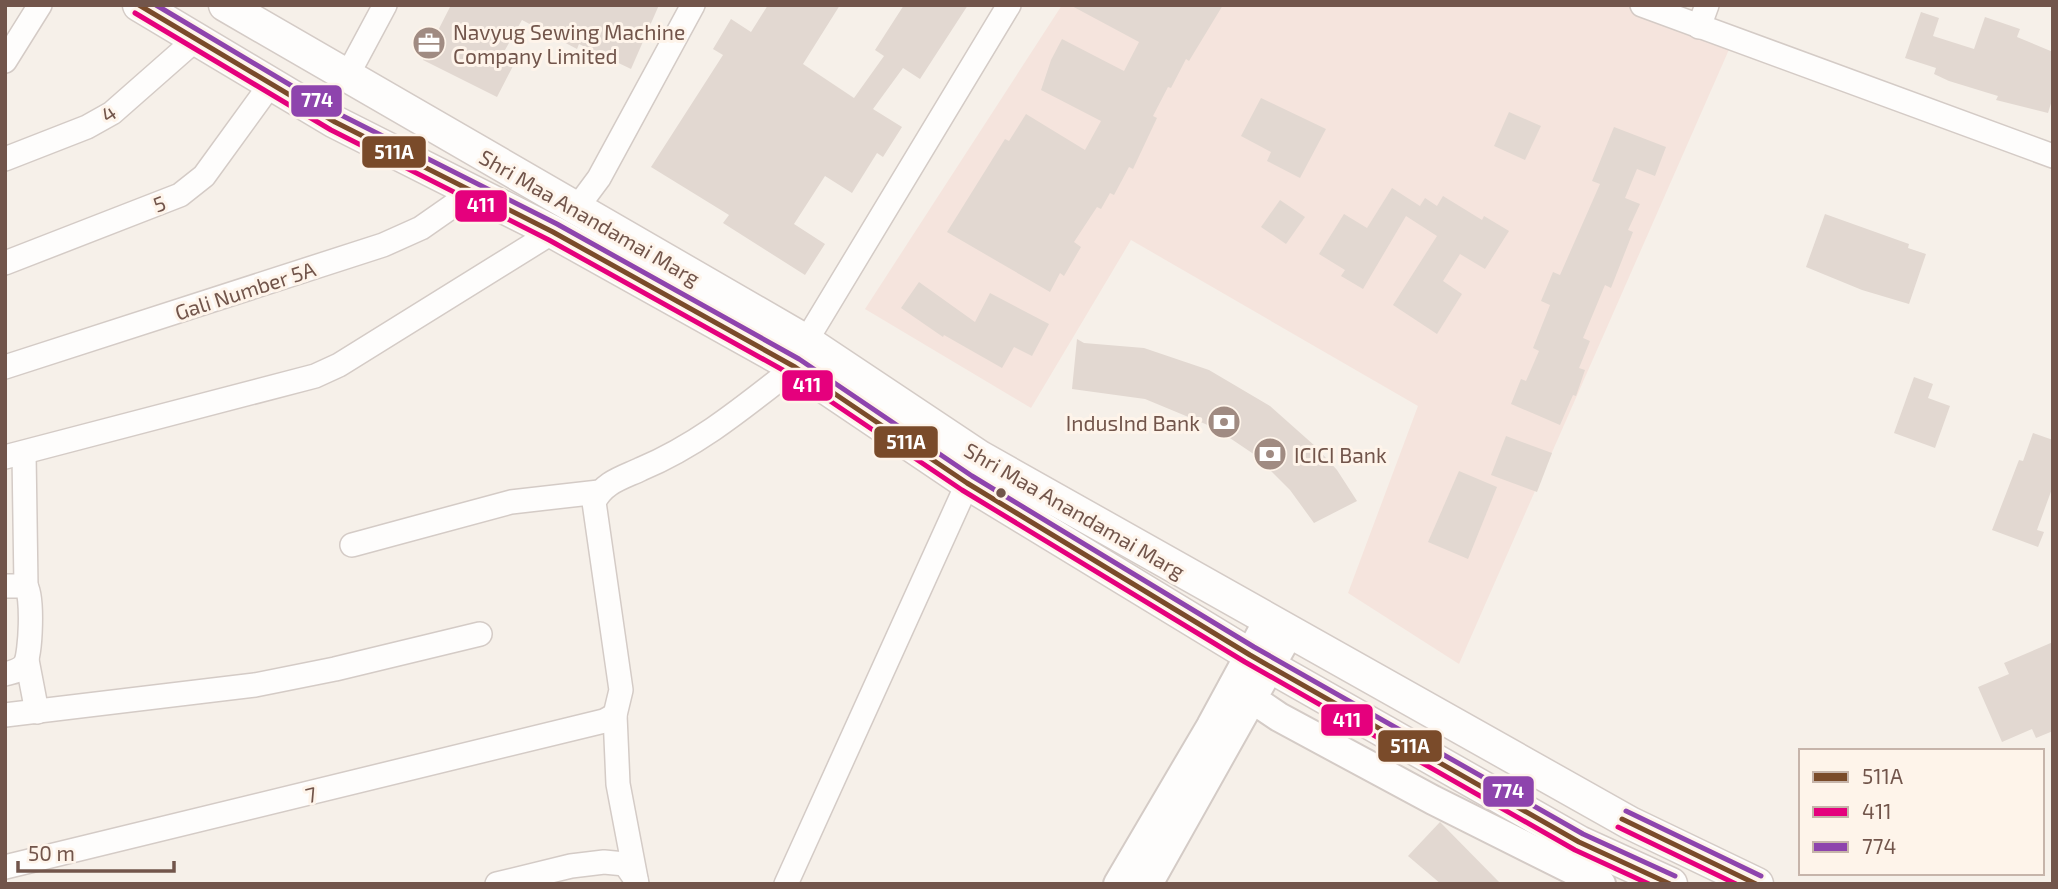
<svg xmlns="http://www.w3.org/2000/svg" width="2058" height="889" viewBox="0 0 2058 889" font-family="'Exo 2',sans-serif">
	<rect width="100%" height="100%" fill="#f6f0e9"/>
	<path fill="#f5e4dd" d="M1062,5h567l102,40 -272,619 -111,-71 70,-187 -287,-166 -100,168 -166,-99z"/>
	<g fill="#e2d8d1">
		<path d="M451,5h208l-28,64 -52,-25 -2,5 -55,-29 -21,37 13,7 -17,33 -74,-37z"/>
		<path d="M768,5h72l-37,59 51,34 30,-42 -9,-6 29,-45h64l-48,74 -17,-11 -30,41 29,18 -19,30 -6,-4 -25,40 -27,-17 -31,48 31,20 -20,31 -82,-52 6,-8 -78,-48 72,-112 -10,-6 18,-30 20,13z"/>
		<path d="M1070,5h153l-34,56 -3,-2 -15,29 -3,-1 -15,29 4,2 -24,51 -4,-2 -15,28 -4,-2 -9,16 -4,-2 -23,35 7,5 -17,29 -4,-3 -10,19 -103,-60 58,-93 4,2 17,-27 59,36 16,-29 -60,-31 10,-30 11,-21 62,32 15,-29z"/>
		<path d="M1921,12l18,6 -6,18 41,13 11,-32 35,12 -3,8 36,15v45l-5,16 -52,-13 2,-4 -49,-15 -15,-7 2,-6 -31,-10z"/>
		<path d="M1261,98l65,31 -26,49 -33,-17 4,-9 -30,-16z"/>
		<path d="M1509,112l32,14 -16,34 -31,-14z"/>
		<path d="M1614,127l52,20 -11,29 -18,-7 -12,29 15,6 -12,26 5,2 -22,56 -6,-3 -22,53 7,3 -11,27 6,2 -9,26 -3,-1 -13,30 -49,-21 10,-25 5,2 13,-30 -6,-3 17,-43 -9,-4 12,-29 7,3 40,-91 -8,-3z"/>
		<path d="M1392,188l28,18 5,-8 12,8 6,-10 39,24 2,-4 25,15 -24,38 -25,-15 -17,27 19,13 -25,40 -44,-29 44,-69 -31,-20 -43,73 -22,-13 4,-6 -26,-16 25,-40 23,14z"/>
		<path d="M1280,200l25,17 -19,27 -25,-17z"/>
		<path d="M1825,214l84,30 -1,4 18,6 -17,50 -47,-14 -56,-23z"/>
		<path d="M919,282l56,40 15,-29 59,31 -17,32 -18,-9 -12,21 -58,-33 -1,2 -42,-29z"/>
		<path d="M1077,339l7,4 60,5 65,22 61,36 45,40 22,24 20,31 -43,22 -24,-33 -35,-35 -40,-27 -70,-29 -73,-10z"/>
		<path d="M1914,377l19,7 -5,14 22,8 -15,42 -41,-15z"/>
		<path d="M2033,433l20,7v46l-16,44 7,2 -6,15 -46,-17 27,-70 4,1z"/>
		<path d="M1506,436l46,17 -15,39 -46,-17z"/>
		<path d="M1459,471l38,16 -29,72 -40,-17z"/>
		<path d="M2053,642v89l-17,7 -4,-9 -30,13 -24,-55 31,-13 -5,-11z"/>
		<path d="M1440,822l61,62h-60l-33,-28z"/>
	</g>
	<g fill="none" stroke-linecap="round" stroke-linejoin="round">
		<defs>
			<g id="minor">
				<path d="M1642,5l411,151"/>
				<path d="M1699,27l8,-22"/>
				<path d="M5,61l35,-56"/>
				<path d="M347,76l38,-71"/>
				<path d="M5,159l82,-32 25,-14 83,-73"/>
				<path d="M576,209l23,-31 94,-173"/>
				<path d="M5,263l175,-68 24,-19 66,-91"/>
				<path d="M806,341l203,-336"/>
				<path d="M5,367l378,-122 38,-17 53,-37"/>
				<path d="M24,453l2,133"/>
				<path d="M5,457l310,-81 24,-11 214,-133"/>
				<path d="M352,545l159,-43 88,-10"/>
				<path d="M5,586h21c7,8 5,68 -1,78 -5,7 -12,8 -20,10"/>
				<path d="M27,660l10,52"/>
				<path d="M5,715l250,-30 80,-16 145,-35"/>
				<path d="M5,867l599,-146 11,-6"/>
				<path d="M497,884l74,-18 33,-4 21,2 11,16"/>
				<path d="M637,884l-19,-100 -3,-69 6,-25 -27,-188c10,-20 28,-24 47,-33 59,-25 104,-63 154,-102"/>
				<path d="M786,884l188,-415"/>
			</g>
			<g id="tertiary">
				<path d="M1233,686l46,31 154,83 168,84"/>
				<path d="M1118,884l93,-158 57,-105"/>
				<path d="M1148,884l141,-251"/>
			</g>
			<g id="secondary">
				<path d="M139,5l196,117 218,110 242,135 172,116 283,172 329,187 92,42"/>
				<path d="M225,5l581,336 174,116 650,366 127,61"/>
			</g>
		</defs>
		<use href="#minor" stroke="#d4cbc6" stroke-width="26"/>
		<use href="#tertiary" stroke="#d4cbc6" stroke-width="32"/>
		<use href="#secondary" stroke="#d4cbc6" stroke-width="35"/>
		<use href="#minor" stroke="#fefdfc" stroke-width="23"/>
		<use href="#tertiary" stroke="#fefdfc" stroke-width="28"/>
		<use href="#secondary" stroke="#fefdfc" stroke-width="32"/>
		<defs>
			<g id="bus-1">
				<path d="M139,5l196,117 218,110 242,135 172,116 283,172 329,187 91,42"/>
				<path d="M1622,819l134,65"/>
			</g>
			<g id="bus-2">
				<path d="M135,13l196,117 218,110 241,134 172,116 283,172 330,188 74,34"/>
				<path d="M1618,827l118,57"/>
			</g>
			<g id="bus-3">
				<path d="M156,5l183,109 218,110 242,135 173,117 282,171 329,187 92,42"/>
				<path d="M1626,811l135,65"/>
			</g>
		</defs>
		<use href="#bus-1" stroke="#fef4ea" stroke-width="10"/>
		<use href="#bus-2" stroke="#fef4ea" stroke-width="10"/>
		<use href="#bus-3" stroke="#fef4ea" stroke-width="10"/>
		<use href="#bus-1" stroke="#7a4b2a" stroke-width="5"/>
		<use href="#bus-2" stroke="#e5007d" stroke-width="5"/>
		<use href="#bus-3" stroke="#8e44ad" stroke-width="5"/>
	</g>
	<defs>
		<symbol id="office-disc" viewBox="-11 -11 22 22"><circle r="9.5" fill="#a08b82" stroke="#fef4ea"/><path d="M-6-3h4V-5.5h4V-3h4V5H-6ZM-1-4.5V-3h2v-1.5ZM-6 0V1H6V0Z" fill="#fff"/></symbol>
		<symbol id="bank-disc" viewBox="-11 -11 22 22"><circle r="9.5" fill="#a08b82" stroke="#fef4ea"/><path d="M-6-4H6V4H-6ZM0-2.3a2.3 2.3 0 1 0 0 4.6a2.3 2.3 0 1 0 0-4.6Z" fill="#fff"/></symbol>
	</defs>
	<g fill-rule="evenodd">
		<use href="#office-disc" x="410" y="24" width="38" height="38"/>
		<use href="#bank-disc" x="1205" y="403" width="38" height="38"/>
		<use href="#bank-disc" x="1251" y="435" width="38" height="38"/>
	</g>
	<circle fill="#72554b" stroke="#fef4ea" stroke-width="2.5" cx="1001" cy="493" r="6"/>
	<g text-anchor="middle" dominant-baseline="central" stroke-width="6" stroke-linejoin="round" paint-order="stroke">
		<g font-size="21" fill="#72554b" stroke="#fef4ea" text-anchor="start">
			<text x="453" y="31">Navyug Sewing Machine<tspan x="453" dy="24">Company Limited</tspan></text>
			<text x="1200" y="422" text-anchor="end">IndusInd Bank</text>
			<text x="1294" y="454">ICICI Bank</text>
		</g>
		<g font-size="21" fill="#72554b" stroke="#fef4ea">
			<text transform="translate(108 113) rotate(-34)">4</text>
			<text transform="translate(159 203) rotate(-22)">5</text>
			<text transform="translate(590 217) rotate(30)">Shri Maa Anandamai Marg</text>
			<text transform="translate(245 290) rotate(-18)">Gali Number 5A</text>
			<text transform="translate(1075 510) rotate(30)">Shri Maa Anandamai Marg</text>
			<text transform="translate(311 794) rotate(-14)">7</text>
		</g>
	</g>
	<g stroke="#fef4ea" stroke-width="2.5">
		<rect x="290" y="84" width="53" height="34" rx="7" fill="#8e44ad"/>
		<rect x="361" y="135" width="66" height="34" rx="7" fill="#7a4b2a"/>
		<rect x="454" y="189" width="54" height="34" rx="7" fill="#e5007d"/>
		<rect x="781" y="369" width="53" height="33" rx="7" fill="#e5007d"/>
		<rect x="873" y="425" width="66" height="34" rx="7" fill="#7a4b2a"/>
		<rect x="1320" y="703" width="54" height="34" rx="7" fill="#e5007d"/>
		<rect x="1377" y="729" width="66" height="34" rx="7" fill="#7a4b2a"/>
		<rect x="1482" y="775" width="53" height="33" rx="7" fill="#8e44ad"/>
	</g>
	<g font-size="19" text-anchor="middle" font-weight="bold" fill="#fff">
		<text x="317" y="107">774</text>
		<text x="394" y="159">511A</text>
		<text x="481" y="212">411</text>
		<text x="807" y="392">411</text>
		<text x="906" y="449">511A</text>
		<text x="1347" y="727">411</text>
		<text x="1410" y="753">511A</text>
		<text x="1508" y="798">774</text>
	</g>
	<rect width="2058" height="889" fill="none" stroke="#72554b" stroke-width="14"/>
	<rect x="1799" y="749" width="245" height="126" fill="#fef4ea" stroke="#c6b4aa" stroke-width="2"/>
	<rect x="1813" y="772" width="35" height="10" fill="#7a4b2a" stroke="#c6b4aa" stroke-width="2"/>
	<text x="1862" y="784" font-size="21" fill="#72554b">511A</text>
	<rect x="1813" y="807" width="35" height="10" fill="#e5007d" stroke="#c6b4aa" stroke-width="2"/>
	<text x="1862" y="819" font-size="21" fill="#72554b">411</text>
	<rect x="1813" y="842" width="35" height="10" fill="#8e44ad" stroke="#c6b4aa" stroke-width="2"/>
	<text x="1862" y="854" font-size="21" fill="#72554b">774</text>
	<path d="M18 861v10h156v-10" fill="none" stroke="#72554b" stroke-width="3.5"/>
	<text x="28" y="861" font-size="21" fill="#72554b" stroke="#fef4ea" stroke-width="5" paint-order="stroke">50 m</text>
</svg>
